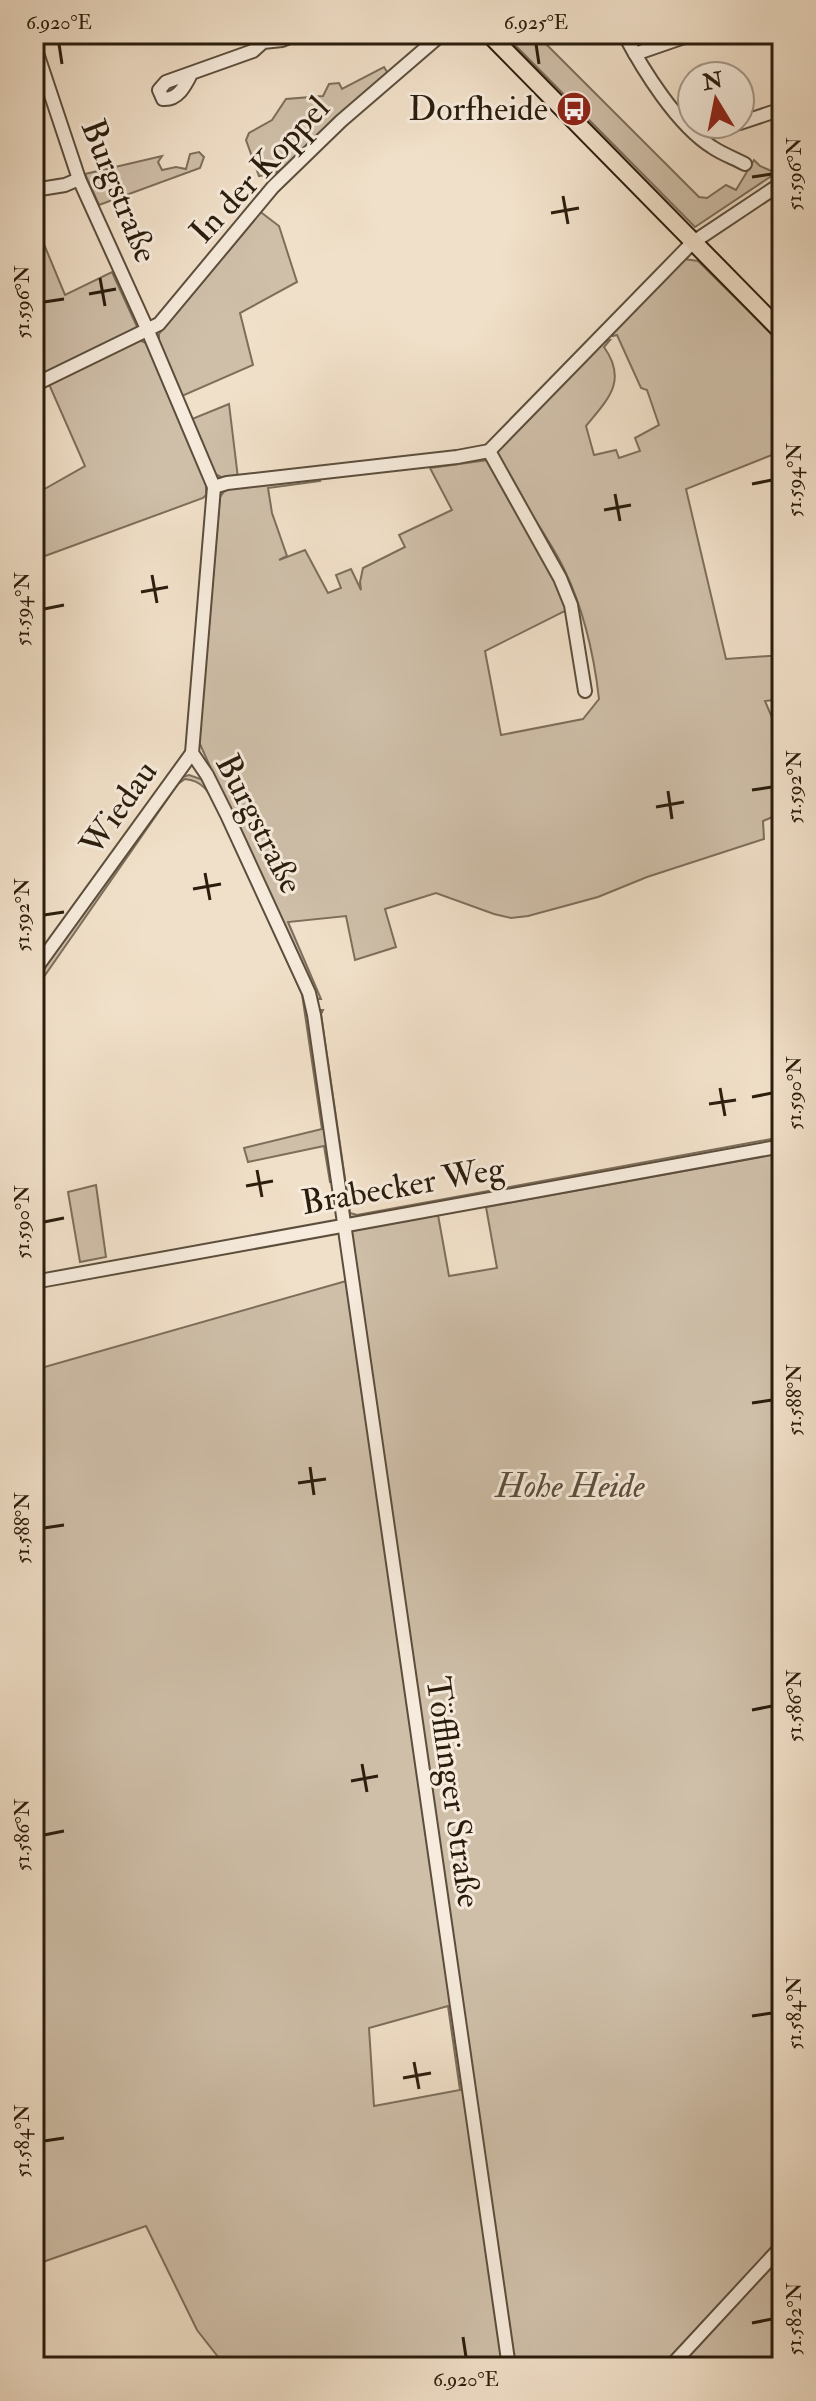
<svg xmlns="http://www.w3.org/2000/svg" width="816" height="2401" viewBox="0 0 816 2401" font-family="'IM FELL Double Pica',serif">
	<rect width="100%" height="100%" fill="#f1e0c9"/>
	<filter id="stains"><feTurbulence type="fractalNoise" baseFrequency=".0025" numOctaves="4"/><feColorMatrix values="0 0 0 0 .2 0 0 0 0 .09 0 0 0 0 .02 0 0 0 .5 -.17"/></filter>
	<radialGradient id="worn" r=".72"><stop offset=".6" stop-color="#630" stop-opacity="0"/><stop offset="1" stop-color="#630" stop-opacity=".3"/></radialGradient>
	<g fill="#cfbfa9" stroke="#7d6e5b" stroke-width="2" fill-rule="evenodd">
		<path d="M504,34h32l163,163 8,1 19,-13 10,5 18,-30 6,6 16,7 -81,54z"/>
		<path d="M384,67l5,8 -102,91 -12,7 -16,3 -13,-36 3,-7 23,-13 14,-21 37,-3 6,-12 10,-1 3,6z"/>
		<path d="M199,152l5,5 -4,11 -101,37 -14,-31 77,-18 -4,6 4,8 14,-3 10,2 4,-15z"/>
		<path d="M258,210l21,16 18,56 -57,31 13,52 -71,31 -23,-54v-8z"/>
		<path d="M34,220l31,75 47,-23 27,59 -105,51z"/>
		<path d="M684,259l14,2 84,83v107l-96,38 40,170 56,-4v44l-17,2 17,40v72l-19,8 1,18 -117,38 -49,20 -70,19 -17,2 -17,-4 -58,-21 -51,16 11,38 -41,13 -9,-44 -58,6 33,77h-6l-116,-257 21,-245 6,-8 92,-12 2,4 -52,7 4,25 15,43 -8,4 26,-10 23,43 13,-5 -5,-13 15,-6 10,21 -1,-8 3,-14 42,-21 -6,-12 53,-25 -22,-42 58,-8 65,110 12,36v5l-80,40 16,84 82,-16 16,-20c-5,-44 -16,-91 -35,-130 -18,-38 -54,-80 -67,-118l106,-110 7,-1 -6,7c24,34 4,52 -18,79l8,29 22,-5 3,8 21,-7 -5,-13 24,-13 -12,-35 -6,-2 -24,-53 -4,1v-5z"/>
		<path d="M139,340l7,3 60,140v12l-3,3 -169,62v-65l51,-29 -37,-84z"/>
		<path d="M229,404l9,74 -13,1 -10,-5 -23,-55z"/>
		<path d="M189,775l17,6 99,211 29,189 -4,1 -6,-36 -76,16 -4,-14 78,-19 -20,-135 -82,-181c-10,-17 -14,-32 -35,-34l-7,5 -144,207v-10l145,-203z"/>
		<path d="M320,1010h3l-2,4 29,199 7,2 425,-78v5l-428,77 -5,-3 -31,-202z"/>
		<path d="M782,1153v1214h-556l-29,-37 -51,-104 -112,39v-895l312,-89 18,128 9,-1 -22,-178 87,-15 11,61 48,-8 -11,-61zM448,2006l12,84 -86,16 -5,-78z"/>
		<path d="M96,1185l10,72 -26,5 -12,-70z"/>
	</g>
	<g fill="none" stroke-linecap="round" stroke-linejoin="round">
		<defs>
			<g id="minor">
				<path d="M624,34c19,36 53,91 88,113 10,7 22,11 33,17"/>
				<path d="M34,44l45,135 69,152 66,156 -22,266 15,22 20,40 82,178 5,22 195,1352"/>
				<path d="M635,54l58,-20"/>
				<path d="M191,74c-6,12 -13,26 -28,25l-4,-9 7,-8 87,-31 10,-9 19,-2 15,-6"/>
				<path d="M740,123l42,-14"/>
				<path d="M698,136l38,-12"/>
				<path d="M34,190l31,-5 14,-6"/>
				<path d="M34,385l125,-61 114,-137 68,-66 101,-87"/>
				<path d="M489,451l71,127 11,27 14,86"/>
				<path d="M214,487l13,-4 230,-26 32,-6 203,-208 90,-60"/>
				<path d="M34,971l158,-218"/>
				<path d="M34,1282l748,-136"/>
				<path d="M670,2367l112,-121"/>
			</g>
			<path id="major" d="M489,34l293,298"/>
		</defs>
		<use href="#minor" stroke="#5c4e3c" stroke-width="16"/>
		<use href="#major" stroke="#2b1d0d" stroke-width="20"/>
		<use href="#minor" stroke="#f6ebdc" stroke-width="12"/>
		<use href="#major" stroke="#f1e0c9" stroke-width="16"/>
	</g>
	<path fill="none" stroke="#2b1d0d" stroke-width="3" d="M59,44l3,20M536,44l3,20M752,177l20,-3M563,196l5,28M551,213l28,-5M100,278l5,28M89,294l27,-5M44,302l20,-3M752,484l20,-4M615,494l5,27M604,510l27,-5M152,575l5,28M141,592l27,-5M44,609l20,-4M752,790l20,-3M668,791l4,28M656,807l28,-5M205,873l5,27M193,889l28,-5M44,915l20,-3M720,1088l5,28M752,1097l20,-4M709,1104l27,-4M257,1170l5,27M246,1186l27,-5M44,1222l20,-4M752,1403l20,-3M310,1467l4,28M298,1483l28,-4M44,1528l20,-3M752,1710l20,-4M362,1764l5,28M351,1781l27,-5M44,1835l20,-4M752,2016l20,-3M414,2062l5,27M403,2078l28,-5M44,2141l20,-3M752,2323l20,-4M463,2337l3,20"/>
	<defs>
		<symbol id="bus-disc" viewBox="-11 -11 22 22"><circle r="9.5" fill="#8f2418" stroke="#f6ebdc"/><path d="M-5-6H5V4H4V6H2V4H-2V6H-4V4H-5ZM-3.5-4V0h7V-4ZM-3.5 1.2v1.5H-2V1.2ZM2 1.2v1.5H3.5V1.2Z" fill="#fff"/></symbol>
	</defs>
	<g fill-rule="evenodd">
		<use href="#bus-disc" x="554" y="89" width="40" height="40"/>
	</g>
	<g text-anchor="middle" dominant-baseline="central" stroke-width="6" stroke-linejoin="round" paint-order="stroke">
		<g font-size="34" fill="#2b1d0d" stroke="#f6ebdc" text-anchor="end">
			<text x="548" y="109">Dorfheide</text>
		</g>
		<g font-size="34" fill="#2b1d0d" stroke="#f6ebdc">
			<text transform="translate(260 170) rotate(-47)">In der Koppel</text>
			<text transform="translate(119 191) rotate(68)">Burgstraße</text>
			<text transform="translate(119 808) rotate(-55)">Wiedau</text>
			<text transform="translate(259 824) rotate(63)">Burgstraße</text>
			<text transform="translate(403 1186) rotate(-10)">Brabecker Weg</text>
			<text transform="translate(453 1792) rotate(82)">Töfflinger Straße</text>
		</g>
		<g font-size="34" font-style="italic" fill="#5c4e3c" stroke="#f6ebdc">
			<text x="570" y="1486">Hohe Heide</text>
		</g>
	</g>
	<rect width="816" height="2401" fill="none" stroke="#f1e0c9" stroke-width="88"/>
	<g transform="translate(716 100) rotate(350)"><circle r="38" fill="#f6ebdc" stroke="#a59989" stroke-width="2"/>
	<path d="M0-6L14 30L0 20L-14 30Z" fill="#8f2418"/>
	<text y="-12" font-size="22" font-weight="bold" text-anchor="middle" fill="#2b1d0d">N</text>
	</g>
	<rect x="44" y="44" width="728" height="2313" fill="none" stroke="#2b1d0d" stroke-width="3"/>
	<g font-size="20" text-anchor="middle" fill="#2b1d0d">
		<text x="59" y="29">6.920°E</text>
		<text x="536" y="29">6.925°E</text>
		<text transform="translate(794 174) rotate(-90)" y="7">51.596°N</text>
		<text transform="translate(22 302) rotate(-90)" y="7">51.596°N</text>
		<text transform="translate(794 480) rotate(-90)" y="7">51.594°N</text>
		<text transform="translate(22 609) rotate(-90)" y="7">51.594°N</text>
		<text transform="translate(794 787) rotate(-90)" y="7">51.592°N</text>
		<text transform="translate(22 915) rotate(-90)" y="7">51.592°N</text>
		<text transform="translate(794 1093) rotate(-90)" y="7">51.590°N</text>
		<text transform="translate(22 1222) rotate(-90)" y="7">51.590°N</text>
		<text transform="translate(794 1400) rotate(-90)" y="7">51.588°N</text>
		<text transform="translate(22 1528) rotate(-90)" y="7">51.588°N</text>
		<text transform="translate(794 1706) rotate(-90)" y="7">51.586°N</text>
		<text transform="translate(22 1835) rotate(-90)" y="7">51.586°N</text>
		<text transform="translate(794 2013) rotate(-90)" y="7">51.584°N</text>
		<text transform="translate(22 2141) rotate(-90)" y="7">51.584°N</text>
		<text transform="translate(794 2319) rotate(-90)" y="7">51.582°N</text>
		<text x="466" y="2386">6.920°E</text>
	</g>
	<rect width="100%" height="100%" filter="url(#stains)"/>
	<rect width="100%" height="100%" fill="url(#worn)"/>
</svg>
